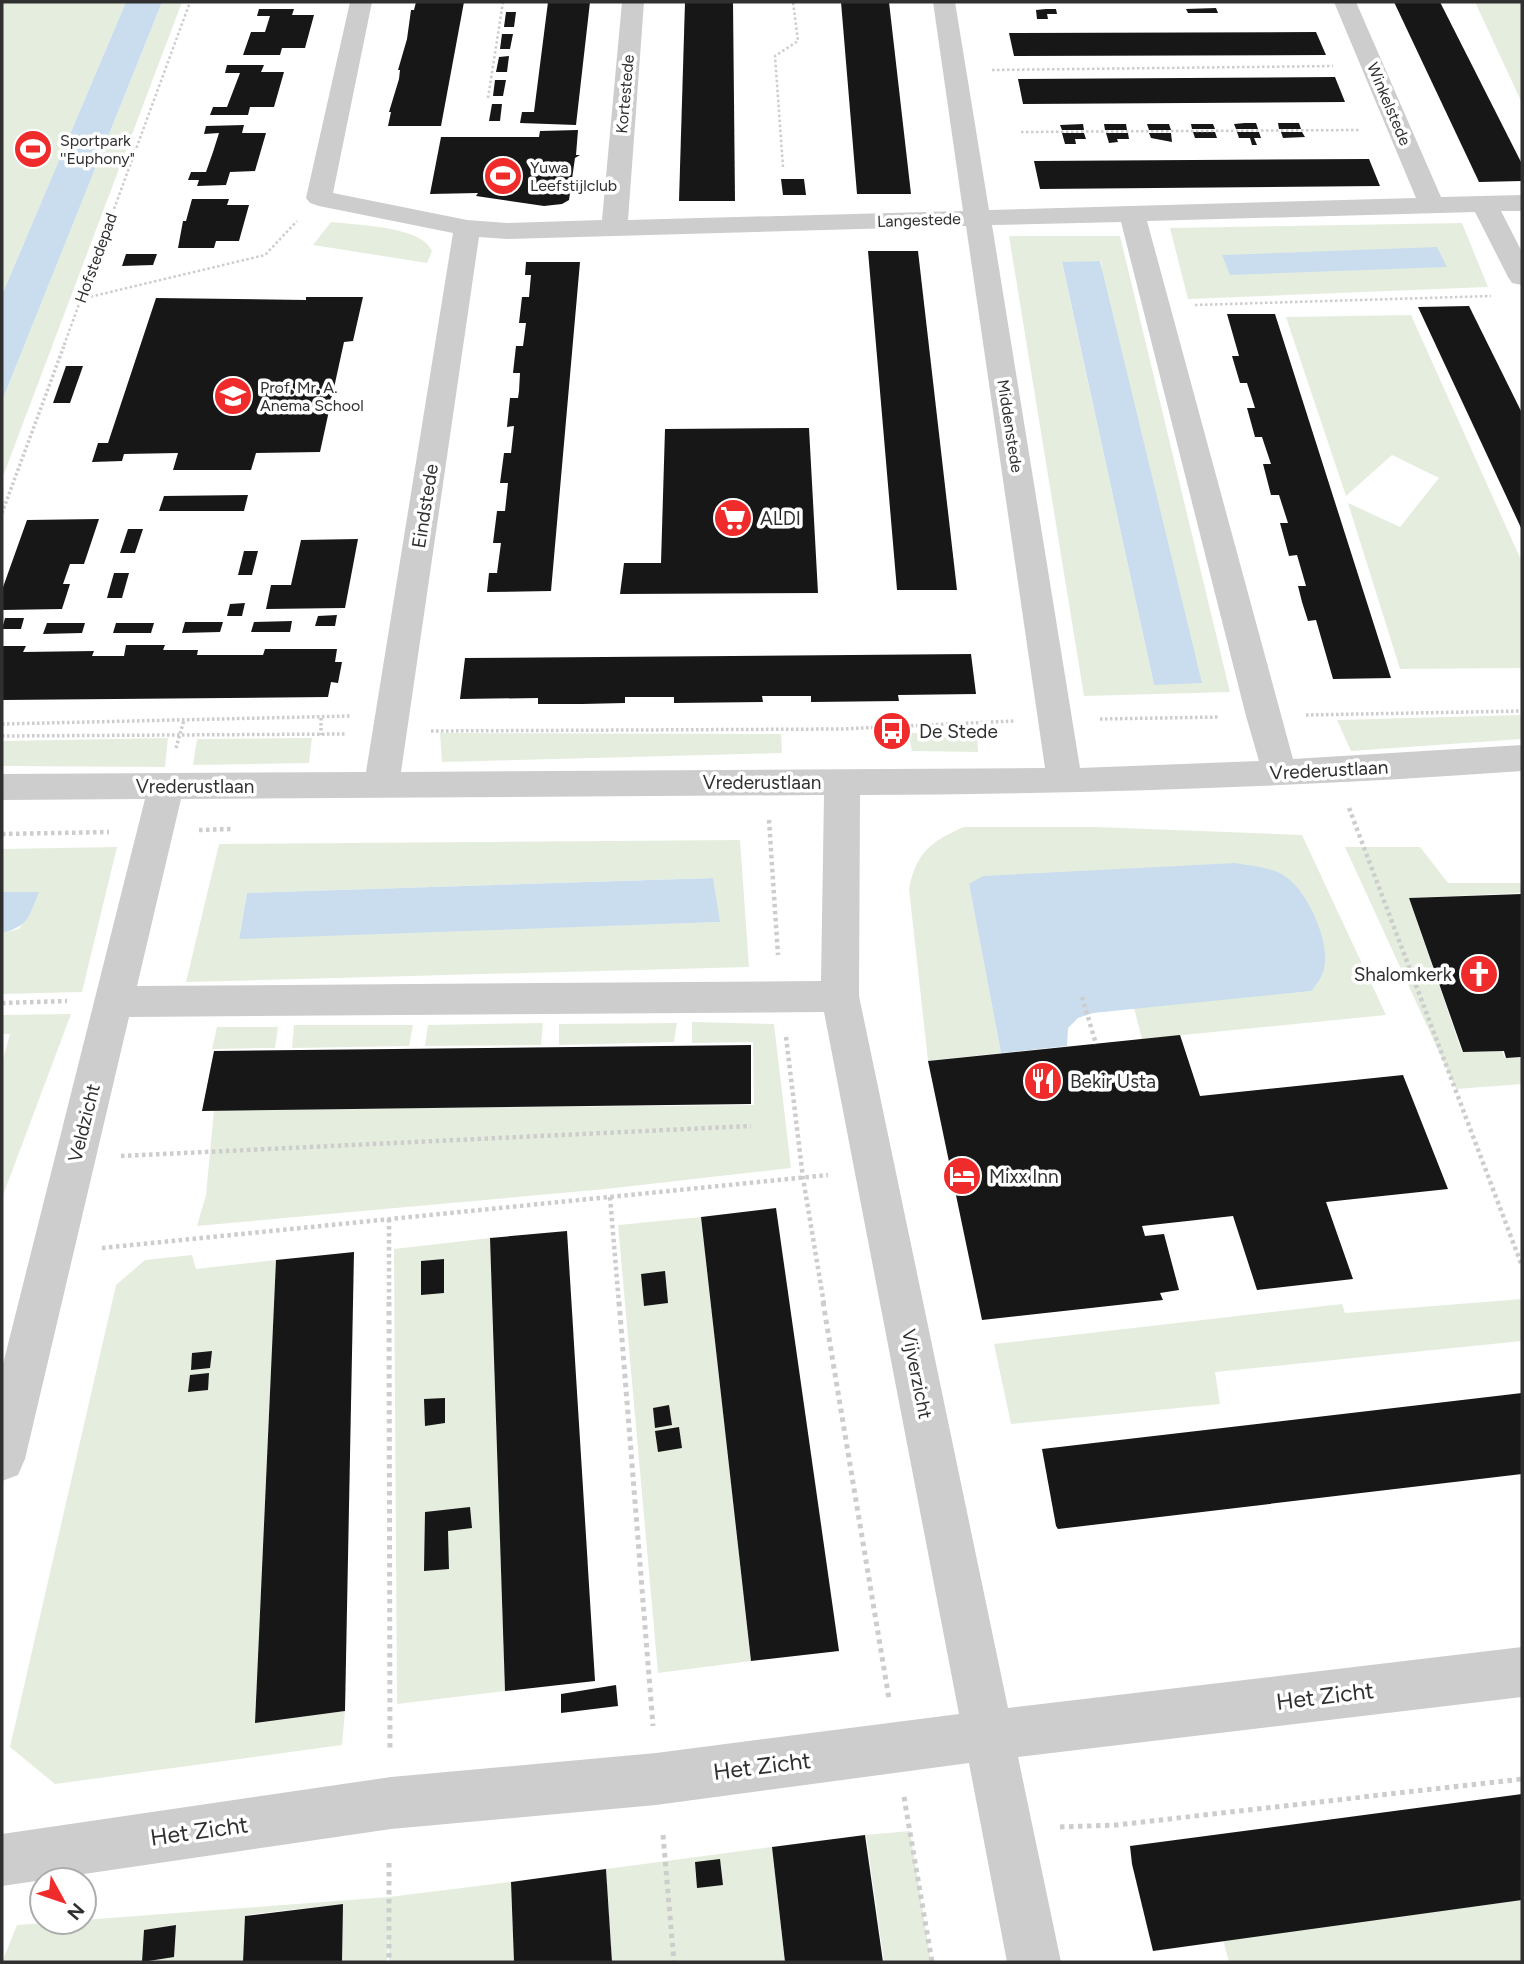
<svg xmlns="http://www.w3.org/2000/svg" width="1524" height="1964" viewBox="0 0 1524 1964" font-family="Figtree,sans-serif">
	<rect width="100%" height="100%" fill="#fff"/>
	<g fill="#e5eede" fill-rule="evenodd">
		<path d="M2,2h124l-124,293z"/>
		<path d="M162,2h20l-180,477v-78z"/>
		<path d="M1475,2h47v101z"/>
		<path d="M331,222c25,3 91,4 101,29l-5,12 -114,-18z"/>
		<path d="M1462,223l26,64 -300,12 -18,-71z"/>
		<path d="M1009,236h111l110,456 -146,4zM1101,261l53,424 -92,-422z"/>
		<path d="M1411,315l111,247v106l-122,1 -52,-166 52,24 39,-49 -47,-23 -46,41 -60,-179z"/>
		<path d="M1522,715v24l-171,12 -14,-31z"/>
		<path d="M977,732l1,20 -66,-1 -4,-18z"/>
		<path d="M440,733l341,1 1,19 -340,9z"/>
		<path d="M168,738l-3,29 -163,-1v-25z"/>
		<path d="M312,738l-3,25 -116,2 4,-26z"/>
		<path d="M964,827h132l206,8 84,180 -244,24 -8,-31 178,-17 -343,-107 32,169 -73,8 -19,-172c7,-36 22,-48 55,-62z"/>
		<path d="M740,840l9,127 -563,15 33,-138zM712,878l7,44 -480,16 8,-45z"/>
		<path d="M117,847l-35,145 -80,2v-61l17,-4 19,-37h-36v-43z"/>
		<path d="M1345,847h75l28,36h72l2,10 -113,5 53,154 40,-1 3,7h17v26l-66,5z"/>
		<path d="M71,1014l-69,184v-135l8,-29h-8v-19z"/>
		<path d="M692,1022l82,2 17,144 -185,21 -409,37 9,-31 8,-85 540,-5 -1,-63 -61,1z"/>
		<path d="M543,1023l-2,22 -116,1 3,-21z"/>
		<path d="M677,1023l-3,19 -115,3v-21z"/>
		<path d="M294,1025h119l-4,21 -117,2z"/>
		<path d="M217,1027h61l-3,21 -63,1z"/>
		<path d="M701,1217l50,444 -93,12 -40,-448z"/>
		<path d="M490,1238l15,453 -108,13 -3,-455z"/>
		<path d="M192,1255l4,14 80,-9 -21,462 90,-11 -3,34 -287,39 -45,-37 106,-462 29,-25z"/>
		<path d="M1522,1299v42l-307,31 5,32 -209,20 -17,-80 348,-40 3,9z"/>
		<path d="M910,1831l21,131h-47l-18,-127z"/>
		<path d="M772,1847l13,115h-173l-6,-93z"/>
		<path d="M511,1882l3,80h-125l-1,-31 -1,31h-45v-58l-96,11 -3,47h-241l15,-37 372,-28z"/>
		<path d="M1522,1900v62h-293l-6,-22z"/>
	</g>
	<g fill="#c9ddee">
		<path d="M126,2h36l-160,399v-106z"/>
		<path d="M1437,247l10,20 -217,8 -8,-20z"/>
		<path d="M1100,261l102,422 -48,2 -92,-423z"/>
		<path d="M1235,863c16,3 34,4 48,12 24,13 50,71 40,97 -2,7 -8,13 -11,19l-219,22 -15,5 -10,10 -1,18 -66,7 -32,-169 14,-8z"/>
		<path d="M713,878l7,44 -481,17 8,-46z"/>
		<path d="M2,892h37c-10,24 -10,34 -37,41z"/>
	</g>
	<g fill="#171717">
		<path d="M416,2h48l-23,124h-53l3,-14h-2l10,-33 1,-9h-2l9,-31 4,-29h3z"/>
		<path d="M548,2h42l-14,123 -56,-2 2,-11h12z"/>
		<path d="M685,2h48l2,199h-56z"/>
		<path d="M841,2h48l22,192h-54z"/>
		<path d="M1394,2h46l82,162v17l-43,1z"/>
		<path d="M1216,8l2,5h-30l-2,-4z"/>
		<path d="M259,9h35l-2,6h22l-9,33h-23l-2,7h-37l8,-23h14l5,-16h-13z"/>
		<path d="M1046,9h10l1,5h-10l1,5h-11l-1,-9z"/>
		<path d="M506,12h10l-2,15h-10z"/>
		<path d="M1316,32l10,23 -312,1 -5,-23z"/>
		<path d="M502,34h11l-3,15h-10z"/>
		<path d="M509,56l-2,16h-11l3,-15z"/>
		<path d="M227,65h37l-3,7h23l-10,35h-24l-2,8h-38l3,-8h14l13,-34h-15z"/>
		<path d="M1335,77l10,25 -322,2 -5,-25z"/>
		<path d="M495,80h11l-3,16h-10z"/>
		<path d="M492,104h10l-2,17h-11z"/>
		<path d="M1245,123h11l2,6h-22l-2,-5z"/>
		<path d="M1278,123h21l2,6h-22z"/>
		<path d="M1083,124l1,6h-22l-2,-5z"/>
		<path d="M1104,124h22l1,6h-22z"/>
		<path d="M1147,124h22l2,6h-22z"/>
		<path d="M1191,124h22l2,5h-23z"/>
		<path d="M244,125l-2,8h24l-11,38 -25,1 -4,13 -29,1 2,-6h-11l3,-8h15l7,-20 6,-19 -15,1 2,-8z"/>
		<path d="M578,130l-2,25h4l-5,3 -6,42 -7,4 -18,2 -68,-10 2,-3 -48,1 11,-57h98l1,-6z"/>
		<path d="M1193,132h22l2,6h-22z"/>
		<path d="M1237,132h22l2,6h-7l3,7h-5l-2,-7h-11z"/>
		<path d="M1281,132h21l3,5 -22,1z"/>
		<path d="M1062,133h22l2,6h-11l1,5h-11z"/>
		<path d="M1106,133h22l1,6h-12l1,3 -9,1z"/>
		<path d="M1149,133h22l1,9 -21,-4z"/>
		<path d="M1369,159l11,27 -340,3 -6,-28z"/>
		<path d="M781,179h23l2,16h-23z"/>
		<path d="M192,199h37l-2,6h22l-10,36h-23l-2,7h-36l5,-27h3z"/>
		<path d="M868,251h50l39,339h-60z"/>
		<path d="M126,254h31l-4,11 -31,1z"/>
		<path d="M526,262h54l-29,329 -64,1 2,-19h8l4,-30h-8l4,-32h8l3,-28h-8l4,-30h7l3,-27 -7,1 3,-29h8l1,-7 1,-18h-7l3,-27h7l1,-7 2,-16h-7l3,-26h7l2,-22h-6z"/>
		<path d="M306,297h57l-10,44 -9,1 -24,110 -64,1 -5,17h-78l5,-17 -54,1 -2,7 -30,1 6,-19h10l48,-145 150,2z"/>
		<path d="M1469,306l53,107v117l-104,-223z"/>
		<path d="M1227,314h48l116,364 -58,1 -17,-59 -8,1 -6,-19 -4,-16h8l-9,-31 -8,1 -9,-33h8l-9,-28h-8l-8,-31h8l-9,-27h-7l-8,-29h8l-8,-25h-7l-8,-27h7z"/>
		<path d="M66,366h17l-13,37h-17z"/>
		<path d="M809,428l9,165 -198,1 4,-31h37l4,-134z"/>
		<path d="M248,495l-4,16h-85l5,-15z"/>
		<path d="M99,519l-15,45h-14l-7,20h7l-8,25 -60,1v-20l25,-70z"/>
		<path d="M128,529h15l-8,24h-15z"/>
		<path d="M358,539l-13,69 -79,1 5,-24h20l10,-45z"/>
		<path d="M244,551h14l-6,24h-14z"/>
		<path d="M114,573h15l-7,25h-15z"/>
		<path d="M245,603l-3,13h-15l3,-12z"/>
		<path d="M337,615l-2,11h-20l3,-10z"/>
		<path d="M5,618h19l-3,11h-19z"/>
		<path d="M292,621l-2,11h-39l3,-10z"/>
		<path d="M185,622h38l-3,10 -38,1z"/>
		<path d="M47,623h38l-3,10 -39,1z"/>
		<path d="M116,623h38l-3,10h-38z"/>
		<path d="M126,645h39l-2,5h35l-1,5h66l2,-6h72l-2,13h7l-4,21 -7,-1 -3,15 -326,3v-54h24l-3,6 71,-1 -2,5h32z"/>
		<path d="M971,654l5,40 -78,1 1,6 -88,1v-6h-49l1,6 -89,1v-6h-49v6l-43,1h-44v-6l-78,1 5,-41z"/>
		<path d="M1522,894v163l-16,1 -2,-7 -41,1 -54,-154z"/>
		<path d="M1180,1035l20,61 203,-21 45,114 -122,13 27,77 -96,11 -24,-74 -91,10 3,10 19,-2 15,56 -19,3 3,7 -181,20 -54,-259z"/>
		<path d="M751,1045v59l-549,7 12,-60z"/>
		<path d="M776,1208l63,443 -88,10 -50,-444z"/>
		<path d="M567,1231l28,450 -90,10 -15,-453z"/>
		<path d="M354,1252l-9,459 -90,12 21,-463z"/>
		<path d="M444,1259v34l-23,2v-34z"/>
		<path d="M665,1271l3,32 -24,3 -3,-32z"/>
		<path d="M212,1351l-2,17 -19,2 1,-17z"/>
		<path d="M209,1373l-1,17 -20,2 2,-17z"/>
		<path d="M1522,1393v81l-464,55 -2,-3 -14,-77z"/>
		<path d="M445,1398v25l-20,3 -1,-27z"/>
		<path d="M669,1405l3,20 -17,3 -2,-20z"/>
		<path d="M679,1427l3,21 -24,4 -3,-21z"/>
		<path d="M470,1507l2,21 -24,3 1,38 -25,2 1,-59z"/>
		<path d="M616,1685l2,21 -57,7v-19z"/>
		<path d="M1522,1794v106l-369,51 -21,-87 -2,-18z"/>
		<path d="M865,1835l18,127h-98l-13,-115z"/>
		<path d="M720,1859l3,26 -26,3 -2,-26z"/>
		<path d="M606,1869l6,93h-98l-3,-80z"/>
		<path d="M343,1904l-1,58h-99l2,-46z"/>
		<path d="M176,1925l-2,32 -32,5 2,-32z"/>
	</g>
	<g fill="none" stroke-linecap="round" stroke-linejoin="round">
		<g stroke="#cdcdcd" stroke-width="2.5" stroke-dasharray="2.5 2.5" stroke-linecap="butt">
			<path d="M992,70l341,-4"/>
			<path d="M488,98l15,-96"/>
			<path d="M1021,132l338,-2"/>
			<path d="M783,167l-8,-111 23,-15 -5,-39"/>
			<path d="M81,299l184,-44 32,-34"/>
			<path d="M1195,305l296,-9"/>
			<path d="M64,345l126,-343"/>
		</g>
		<g stroke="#cdcdcd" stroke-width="3.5" stroke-dasharray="2.5 2.5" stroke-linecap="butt">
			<path d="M2,513l63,-170"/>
			<path d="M1306,715l216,-4"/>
			<path d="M321,718v17"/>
			<path d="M1100,719l120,-2"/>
			<path d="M2,724l348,-8"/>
			<path d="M431,731l410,-2 173,-8"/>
			<path d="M2,736l344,-2"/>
			<path d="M176,748l8,-28"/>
		</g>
		<g stroke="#cdcdcd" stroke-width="4.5" stroke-dasharray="3.5 3.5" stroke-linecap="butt">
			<path d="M1349,808l173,458"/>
			<path d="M769,820l9,135"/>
			<path d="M199,830l33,-1"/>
			<path d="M2,834l107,-2"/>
			<path d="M1082,997l14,47"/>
			<path d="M2,1003l65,-2"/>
			<path d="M786,1037l17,141 21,126"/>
			<path d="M121,1156l630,-30"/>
			<path d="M610,1197l9,107"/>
			<path d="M389,1219v85"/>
			<path d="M102,1248l726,-73"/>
		</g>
		<g stroke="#cdcdcd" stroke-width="5" stroke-dasharray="4.5 4.5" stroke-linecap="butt">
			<path d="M389,1302l1,448"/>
			<path d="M619,1302l34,424"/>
			<path d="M823,1302l66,397"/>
			<path d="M904,1797l28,165"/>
			<path d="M1060,1827l56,-2 406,-46"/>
			<path d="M663,1835l11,127"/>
			<path d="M389,1863v99"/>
		</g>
		<path fill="#cdcdcd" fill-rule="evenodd" d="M350,2h22l-39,191 134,27 40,3 95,-3 20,-218h22l-16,218 335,-9 -30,-209h22l34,208 427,-12 -82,-196h22l85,195 81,-2v16h-21l21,41v33l-10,-2 -4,-6 -33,-65 -328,9 146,538 229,-14v26c-220,16 -441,23 -662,24l-1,201 149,712 514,-61v50l-504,60 43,205h-54l-38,-199 -313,42 -265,24 -389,57v-52l389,-57 265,-24 303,-39 -135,-702 -695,5 -104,442 -7,16 -16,6v-113l143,-569 -143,1v-26l364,-2 87,-539 -134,-27 -9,-3 -4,-5zM1121,222l125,494 13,45 -179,7 -88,-543zM966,226l79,542 -644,4 78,-535 28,2zM824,795l-3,186 -684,5 44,-187z"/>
	</g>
	<defs>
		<symbol id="stadium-disc" viewBox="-11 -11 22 22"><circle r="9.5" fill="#ef2c2b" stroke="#fff"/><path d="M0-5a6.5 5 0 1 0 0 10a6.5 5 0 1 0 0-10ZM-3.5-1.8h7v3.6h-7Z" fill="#fff"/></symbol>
		<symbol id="school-disc" viewBox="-11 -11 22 22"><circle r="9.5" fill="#ef2c2b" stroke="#fff"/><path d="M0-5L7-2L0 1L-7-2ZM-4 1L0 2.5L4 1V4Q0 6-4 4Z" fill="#fff"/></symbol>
		<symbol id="supermarket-disc" viewBox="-11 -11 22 22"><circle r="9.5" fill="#ef2c2b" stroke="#fff"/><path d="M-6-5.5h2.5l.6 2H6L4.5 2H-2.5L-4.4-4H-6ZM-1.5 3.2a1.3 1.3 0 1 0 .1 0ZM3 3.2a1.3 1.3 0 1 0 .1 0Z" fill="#fff"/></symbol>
		<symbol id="bus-disc" viewBox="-11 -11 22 22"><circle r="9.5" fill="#ef2c2b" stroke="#fff"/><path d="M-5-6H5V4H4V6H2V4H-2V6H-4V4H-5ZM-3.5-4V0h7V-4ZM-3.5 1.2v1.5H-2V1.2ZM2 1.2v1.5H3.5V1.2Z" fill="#fff"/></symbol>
		<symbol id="church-disc" viewBox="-11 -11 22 22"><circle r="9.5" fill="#ef2c2b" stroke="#fff"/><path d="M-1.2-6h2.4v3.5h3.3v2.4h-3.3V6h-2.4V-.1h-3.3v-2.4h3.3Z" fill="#fff"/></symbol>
		<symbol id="restaurant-disc" viewBox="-11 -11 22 22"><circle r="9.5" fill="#ef2c2b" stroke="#fff"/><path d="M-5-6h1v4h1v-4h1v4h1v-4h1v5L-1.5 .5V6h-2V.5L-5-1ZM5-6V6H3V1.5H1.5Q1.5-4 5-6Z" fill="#fff"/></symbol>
		<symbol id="hotel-disc" viewBox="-11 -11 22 22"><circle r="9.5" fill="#ef2c2b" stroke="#fff"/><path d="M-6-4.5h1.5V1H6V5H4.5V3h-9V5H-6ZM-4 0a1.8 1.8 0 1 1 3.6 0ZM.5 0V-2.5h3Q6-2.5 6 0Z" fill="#fff"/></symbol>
	</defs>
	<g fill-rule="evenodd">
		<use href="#stadium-disc" x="11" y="127" width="44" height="44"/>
		<use href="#stadium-disc" x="481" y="154" width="44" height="44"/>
		<use href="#school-disc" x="211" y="374" width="44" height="44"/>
		<use href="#supermarket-disc" x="711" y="496" width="44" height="44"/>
		<use href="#bus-disc" x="870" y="709" width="44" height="44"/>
		<use href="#church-disc" x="1457" y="952" width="44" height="44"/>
		<use href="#restaurant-disc" x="1021" y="1059" width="44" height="44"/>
		<use href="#hotel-disc" x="940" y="1154" width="44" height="44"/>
	</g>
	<g text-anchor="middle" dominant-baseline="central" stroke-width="7" stroke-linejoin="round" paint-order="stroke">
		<g font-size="16" fill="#303030" stroke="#fff">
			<text transform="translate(625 94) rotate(-85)">Kortestede</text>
			<text transform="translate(1389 104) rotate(67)">Winkelstede</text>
			<text transform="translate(919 220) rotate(-2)">Langestede</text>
			<text transform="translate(96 258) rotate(-70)">Hofstedepad</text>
			<text transform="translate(1010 426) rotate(81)">Middenstede</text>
		</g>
		<g font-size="16" fill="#303030" stroke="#fff" text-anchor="start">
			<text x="60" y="140">Sportpark<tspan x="60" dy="18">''Euphony"</tspan></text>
			<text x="530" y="167">Yuwa<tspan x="530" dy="18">Leefstijlclub</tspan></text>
			<text x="260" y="387">Prof. Mr. A.<tspan x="260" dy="18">Anema School</tspan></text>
		</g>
		<g font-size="19" fill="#303030" stroke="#fff">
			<text transform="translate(425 506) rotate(-81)">Eindstede</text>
			<text transform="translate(1329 770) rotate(-3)">Vrederustlaan</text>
			<text x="762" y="782">Vrederustlaan</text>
			<text x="195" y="786">Vrederustlaan</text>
			<text transform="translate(84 1123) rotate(-76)">Veldzicht</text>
			<text transform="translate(917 1374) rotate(79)">Vijverzicht</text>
		</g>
		<g font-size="19" fill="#303030" stroke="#fff" text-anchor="start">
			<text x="760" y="518">ALDI</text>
			<text x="919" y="731">De Stede</text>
			<text x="1452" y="974" text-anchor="end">Shalomkerk</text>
			<text x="1070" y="1081">Bekir Usta</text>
			<text x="989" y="1176">Mixx Inn</text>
		</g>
		<g font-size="23" fill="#303030" stroke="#fff">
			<text transform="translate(1325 1696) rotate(-7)">Het Zicht</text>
			<text transform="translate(762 1766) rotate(-7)">Het Zicht</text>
			<text transform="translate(199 1831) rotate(-8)">Het Zicht</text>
		</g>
	</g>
	<rect width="1524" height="1964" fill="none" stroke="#303030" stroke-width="7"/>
	<g transform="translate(63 1901) rotate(130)"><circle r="33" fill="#ffffff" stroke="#acacac" stroke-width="2"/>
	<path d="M0-5L12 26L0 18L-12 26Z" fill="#ef2c2b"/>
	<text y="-10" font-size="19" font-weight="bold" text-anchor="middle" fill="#303030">N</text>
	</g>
</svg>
